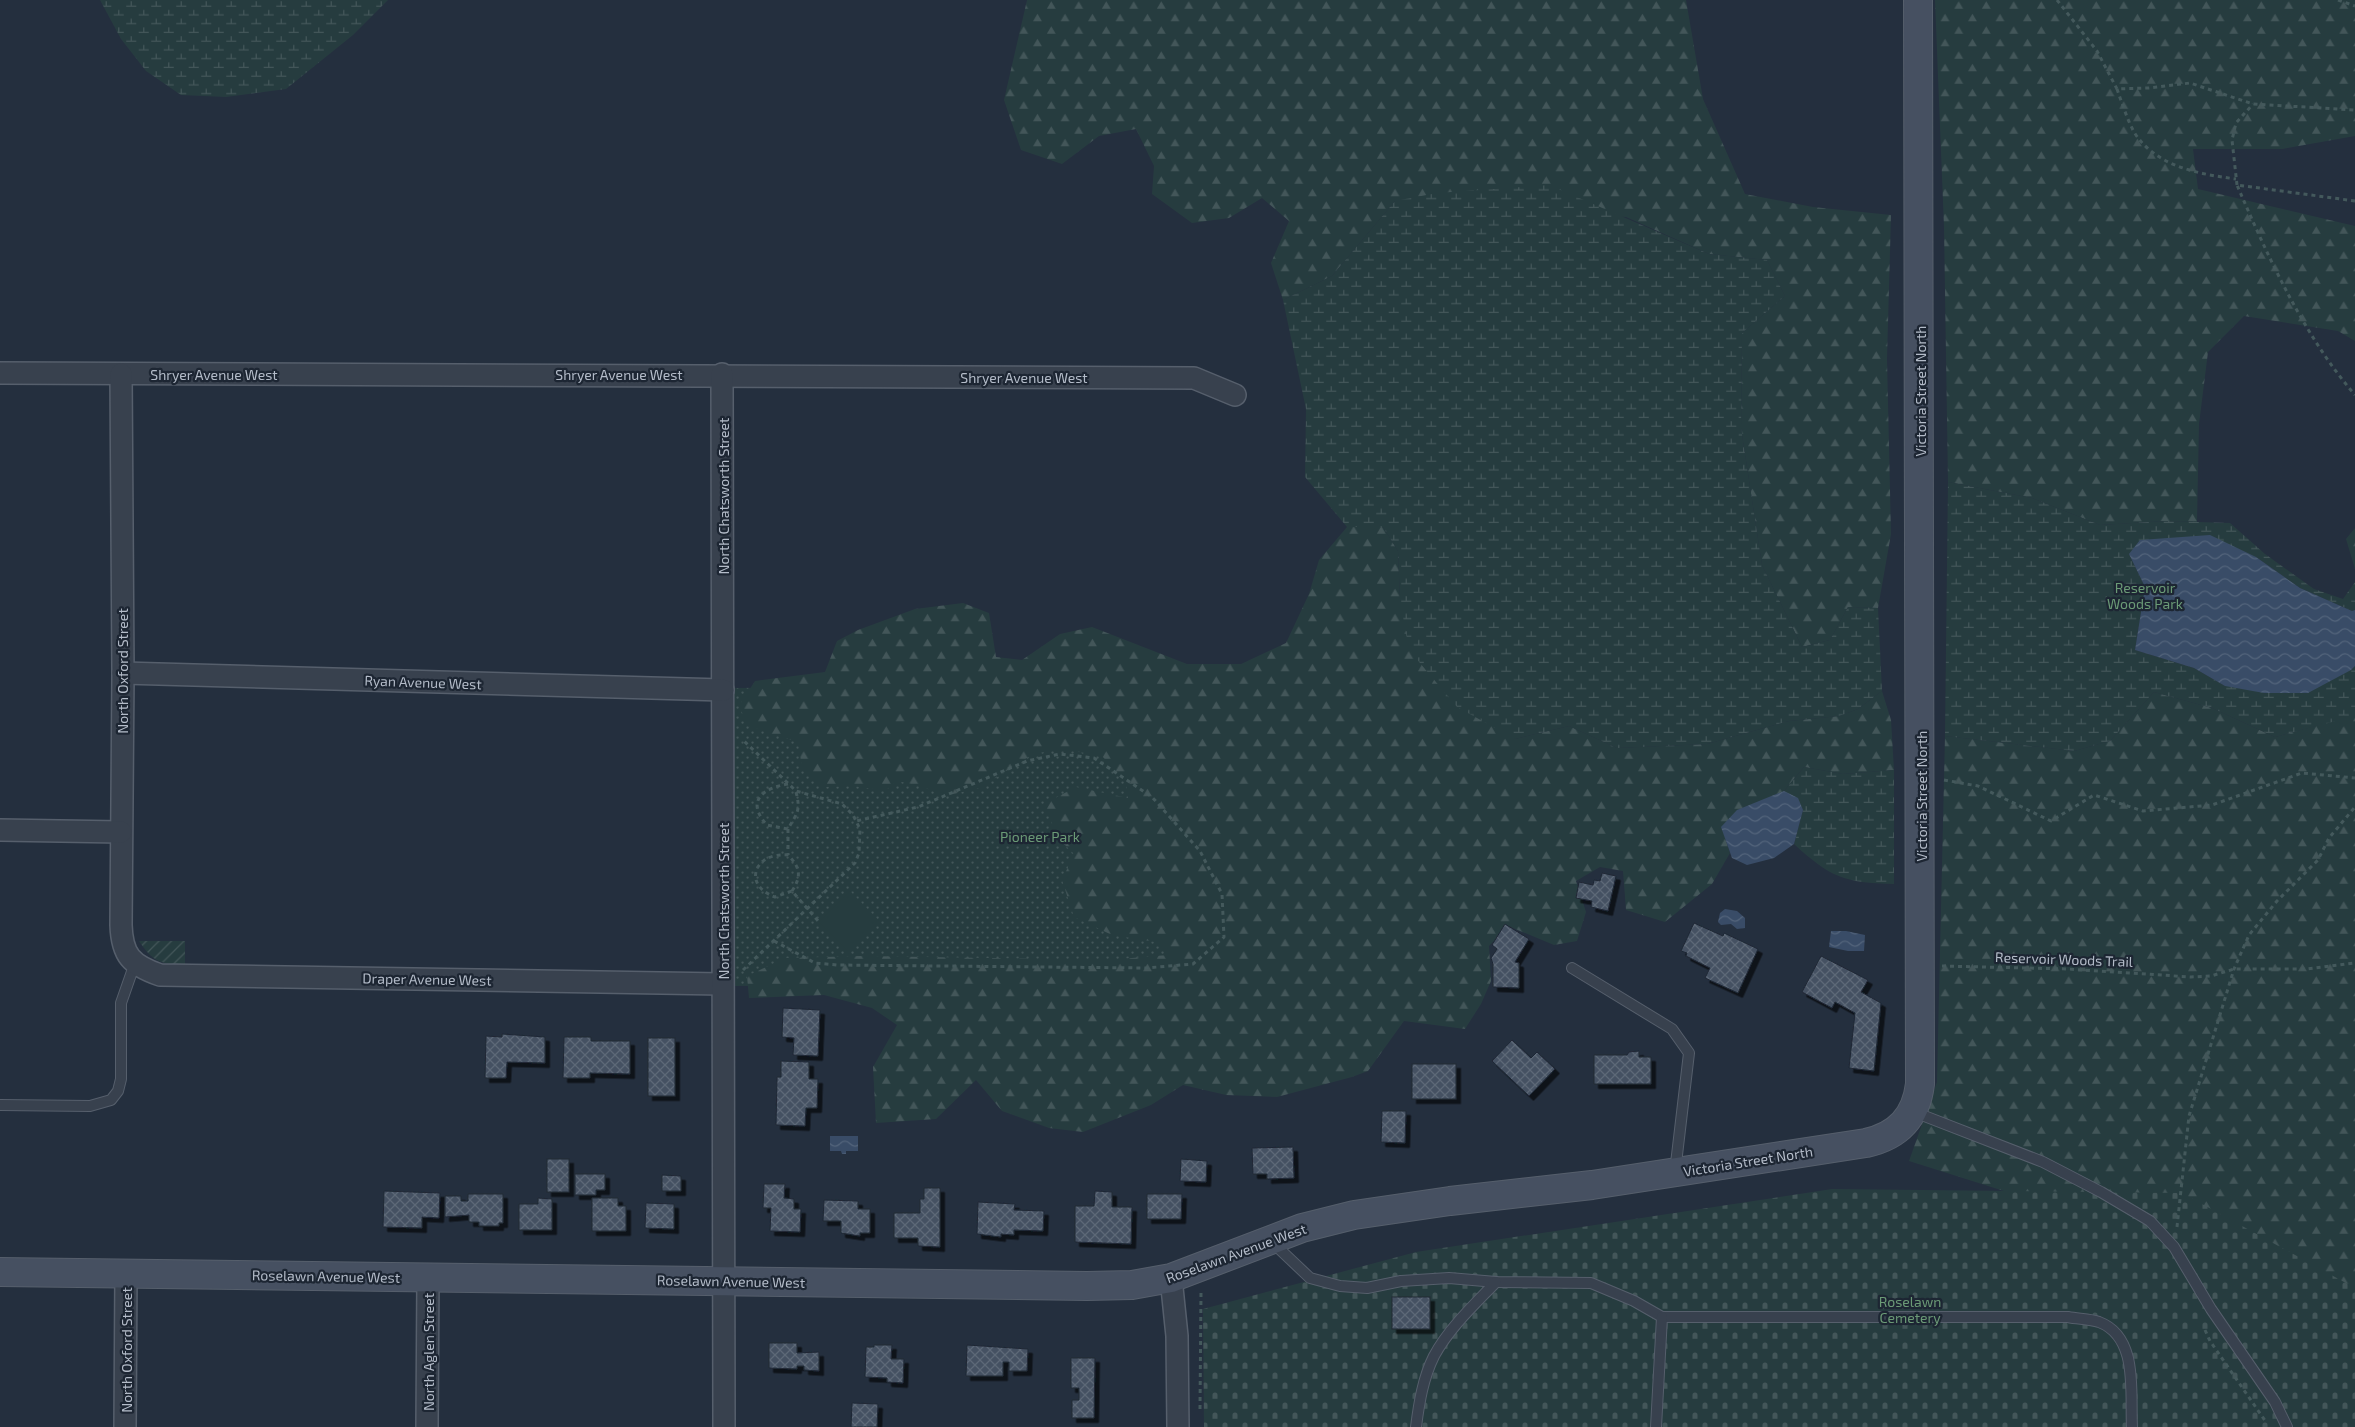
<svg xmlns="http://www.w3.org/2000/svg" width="2355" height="1427" viewBox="0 0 2355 1427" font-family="'Exo 2',sans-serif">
	<defs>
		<pattern id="grass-dots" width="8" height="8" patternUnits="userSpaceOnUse" patternTransform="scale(1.25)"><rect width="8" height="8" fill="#263c3f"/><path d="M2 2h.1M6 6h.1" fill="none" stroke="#435659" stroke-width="1.8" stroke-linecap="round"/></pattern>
		<pattern id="forest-firs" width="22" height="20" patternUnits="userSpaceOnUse" patternTransform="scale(1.25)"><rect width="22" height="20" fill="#263c3f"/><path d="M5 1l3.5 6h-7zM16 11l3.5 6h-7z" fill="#435659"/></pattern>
		<pattern id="wetland-marsh" width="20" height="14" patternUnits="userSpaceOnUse" patternTransform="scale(1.25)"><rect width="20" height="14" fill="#263c3f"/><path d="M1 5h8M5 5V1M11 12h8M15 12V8" fill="none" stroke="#435659"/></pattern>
		<pattern id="cemetery-stones" width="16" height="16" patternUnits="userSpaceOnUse" patternTransform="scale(1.25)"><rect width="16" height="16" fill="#263c3f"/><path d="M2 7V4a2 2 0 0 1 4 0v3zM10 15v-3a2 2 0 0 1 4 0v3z" fill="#435659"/></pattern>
		<pattern id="garden-furrows" width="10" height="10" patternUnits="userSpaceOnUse" patternTransform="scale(1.25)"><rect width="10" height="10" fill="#263c3f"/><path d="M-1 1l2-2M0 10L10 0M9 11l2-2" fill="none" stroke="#435659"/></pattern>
		<pattern id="water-waves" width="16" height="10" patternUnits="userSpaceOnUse" patternTransform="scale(1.25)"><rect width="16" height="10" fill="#394c67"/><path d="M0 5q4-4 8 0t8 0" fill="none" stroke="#53647b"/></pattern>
		<pattern id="building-cross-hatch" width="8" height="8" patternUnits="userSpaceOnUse" patternTransform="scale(1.25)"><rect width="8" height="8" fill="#455162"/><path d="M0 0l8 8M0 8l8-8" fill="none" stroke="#5d6877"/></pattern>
		<filter id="shadow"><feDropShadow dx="4.5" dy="4.5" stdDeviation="0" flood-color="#0009"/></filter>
	</defs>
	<rect width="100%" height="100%" fill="#242f3e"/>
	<path fill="url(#grass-dots)" d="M1346,685l1,298 -613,3 -1,-298z"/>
	<g fill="url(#forest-firs)">
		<path d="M1027,0h659l17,99 42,95 68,13 78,8 -4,144 4,175 -13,74 -30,-1 -18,33 -28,7 -40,-82 -21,-137 1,-95 43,-37 -18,-36 -58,-6 -83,-37 -231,-16 -63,75 -49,24 -12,-37 18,-42 -27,-23 -33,20 -37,5 -40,-29 2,-28 -18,-37 -37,7 -37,28 -41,-14 -17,-50z"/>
		<path d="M1935,0h420v136l-73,13h-89l5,40 157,37v115l-17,-10 -94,-15 -36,36 -9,72 -2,98 -31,-1 -66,4 -68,-27 -84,-16 -4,-255z"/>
		<path d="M1347,527h36l15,24 2,49 115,139 54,-13 48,22 90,-4 82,-23 50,-5 19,-7 24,-18 9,29 3,50 -51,4 -39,-7 -20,24 -19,9 -40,38 5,15 -18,31 -47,38 -39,-12 -3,-39 -23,-4 -24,14 10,31 -9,29 -23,4 -46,-19 -19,20 2,35 -10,23 -16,25 -61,-8 -36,50 -16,6 -75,20 -51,-2 -43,-10 -32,20 -68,27 -34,-4 -47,-17 -26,-31 -40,39 -60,4 -3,-56 24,-42 -25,-17 -48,-13 -75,3 -2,-22 38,-18 78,-2 245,4 60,-5 -12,-13 -44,-7 -38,-18 -12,-37 12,-26 -16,-16 -14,-34 32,-17 52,11 -2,-16 -24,-26 -40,-7 -29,5 -53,34 -36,8 -23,-10 -24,-5 -12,10 -31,-5 -31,1 -21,-19 -4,-26 -53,-17 -5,-21 15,-23 70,-9 12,-31 21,-11 57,-21 48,-6 26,10 7,44 26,3 38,-26 32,-7 95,37h54l45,-21 23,-49 10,-34z"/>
		<path d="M2355,528v41l-9,-30z"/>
		<path d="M2154,692l58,16 63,29 80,-22v630l-294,-136 -152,-48 28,-79 8,-346 129,15 36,-10z"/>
	</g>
	<g fill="url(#wetland-marsh)">
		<path d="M100,0h288l-35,35 -67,54 -60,8 -45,-2 -35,-24 -25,-32z"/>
		<path d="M1549,185l160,69 58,6 18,36 -43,37 -1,95 21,137 40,82 28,-7 18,-33 30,1 4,83 -24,18 -19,7 -50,5 -82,23 -90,4 -48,-22 -54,13 -58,-32 -48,-57 -9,-50 -2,-49 -15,-24h-36l-42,-50 1,-68 -23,-109 49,-24 63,-75 42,-8z"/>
		<path d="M1948,482l84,16 68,27 66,-4 64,2 35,31 49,35 29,10 12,-17v28l-3,1 -52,-23 -44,-31 -127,-3 16,33 -10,63 59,18 31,18 126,-16 4,-4v50l-80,21 -63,-29 -58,-16 -44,49 -36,10 -129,-15z"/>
		<path d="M1804,767l39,7 51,-4v114c-50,-1 -64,-7 -100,-40l9,-34 -19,-19z"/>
	</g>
	<path fill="url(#cemetery-stones)" d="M1832,1189l350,4 173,95v139h-1151l-1,-118 213,-57z"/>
	<path fill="url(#garden-furrows)" d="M139,941h46v24c-25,-1 -32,-3 -46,-24z"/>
	<path fill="#263c3f" d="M850,891l29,30 -31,30 -29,-29z"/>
	<g fill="url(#water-waves)">
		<path d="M2210,535l46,22 44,31 52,23 3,-1v56l-4,4 -43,23h-44l-39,-7 -31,-18 -59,-18 10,-63 -16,-33 11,-14z"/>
		<path d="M1784,791l14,7 5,12 -9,34 -20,14 -27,7 -15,-7 -11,-31 16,-17z"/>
		<path d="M1725,909l12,2 8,7v10l-8,1 -6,-5 -10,1 -3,-3 2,-9z"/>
		<path d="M1831,931h15l19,4 -1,16h-16l-19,-4z"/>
		<path d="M830,1136h28v15h-12v3h-4l-1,-3h-11z"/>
	</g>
	<g fill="url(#building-cross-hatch)" stroke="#1f2835" filter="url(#shadow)">
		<path d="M1602,873l14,3 -8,35 -17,-4 1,-6 -16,-3 3,-16 14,3 1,-5 6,1z"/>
		<path d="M1694,923l29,13 1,-3 34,16 -20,44 -33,-15 5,-10 -24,-12 1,-3 -6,-2z"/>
		<path d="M1505,924l24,15 -14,23 4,1v25l-26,-1v-23l-2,-6 6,-9 -5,-4z"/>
		<path d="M1821,956l47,24 -7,12 20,11 -7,68 -25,-3 6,-55 -20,-11 -3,6 -30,-16z"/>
		<path d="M783,1008l37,2 -2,46 -25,-1 1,-17 -12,-1z"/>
		<path d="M502,1034l43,3v26l-38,-1 -1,16h-21l1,-42 16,1z"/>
		<path d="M564,1037h27v4h39v33l-40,-1v5h-27z"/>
		<rect x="648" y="1038" width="27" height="58"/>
		<path d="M1512,1040l19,18 6,-6 18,17 -26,27 -37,-35z"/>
		<path d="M1639,1051v6h12v27h-57v-29h33l2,-3z"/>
		<path d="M781,1061l28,1v17h9l-1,29h-11l-1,18 -29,-1 1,-48h4z"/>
		<rect x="1412" y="1064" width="44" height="35"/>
		<path d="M1382,1111h24l-1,32 -24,-1z"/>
		<path d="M1293,1147l1,31 -27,1v-5h-14l-1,-26z"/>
		<rect x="547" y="1159" width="22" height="33"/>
		<path d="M1181,1159l26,2 -1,21 -26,-1z"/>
		<path d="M575,1174h30v16h-9v5h-21z"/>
		<path d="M662,1175l19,1v15h-19z"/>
		<path d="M764,1184h21l-1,14 10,1v10h7l-1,23 -30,-1 1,-23h-8z"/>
		<path d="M924,1188h16v59l-22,-1v-8h-24v-25h26v-14h4z"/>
		<path d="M384,1191l56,2 -1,25 -17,-1v11l-39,-1z"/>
		<path d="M1095,1191l17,1v15h20l-1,37 -56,-2v-36h19z"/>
		<path d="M468,1194h35v29h-4v3h-20v-4h-10v-7l-24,2v-21h16v5h7z"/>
		<path d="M1147,1194h35l-1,25h-34z"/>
		<path d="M538,1198l14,1v31h-33v-26h19z"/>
		<path d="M592,1198h26v8h8v25h-34z"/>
		<path d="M824,1200l34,1v8h12v24h-10v3l-19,-3v-12h-18z"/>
		<path d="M978,1202l37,2 -1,6 30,1 -1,20 -29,-1v5l-13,-1v3l-24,-3z"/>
		<path d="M646,1203l28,1v25l-29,-1z"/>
		<rect x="1392" y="1297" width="38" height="32"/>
		<path d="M769,1343h28v10l22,-1v19l-15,-1v-4h-7v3l-28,-1z"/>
		<path d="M874,1345h18l-1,14h13l-1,24 -16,-1v-4l-22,-1 1,-30h8z"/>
		<path d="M967,1345l61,4 -1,22h-18v-9h-6v14h-37z"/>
		<path d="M1071,1358h24l-1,60h-22v-18h7v-12h-8z"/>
		<path d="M852,1403l26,1 -1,23h-26z"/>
	</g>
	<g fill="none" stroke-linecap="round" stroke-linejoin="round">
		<defs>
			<g id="lane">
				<path d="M1572,968l100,61 17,24 -14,119"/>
				<path d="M0,1105l90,1 21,-6 7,-9 3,-12v-76l14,-40"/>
				<path d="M1914,1112l129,50 58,30 49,29 24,26 37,62 64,93 12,25"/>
				<path d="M1272,1242l38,36 30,8 27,2 34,-7 48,-3 47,4 95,1 43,18 28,16h406c10,2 22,2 31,5 40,15 31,71 33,105"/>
				<path d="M1416,1427c3,-24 7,-49 18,-71 15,-28 41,-52 62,-74"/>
				<path d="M1656,1427l6,-110"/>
			</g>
			<g id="street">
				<path d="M0,373l1194,5 41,17"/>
				<path d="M121,374l2,299 -2,252c1,30 10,40 39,50l562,9"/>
				<path d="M722,374l2,1053"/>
				<path d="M123,673l600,17"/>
				<path d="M0,830l121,2"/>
				<path d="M1171,1278l6,58 1,91"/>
				<path d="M125,1427l1,-155"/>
				<path d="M427,1427l1,-150"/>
			</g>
			<path id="secondary" d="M0,1272l1087,14 45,-1 39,-7 131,-50 52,-13 96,-14 142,-16 274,-42c32,-7 50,-26 54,-59l-2,-1084"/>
		</defs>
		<use href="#lane" stroke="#565f6c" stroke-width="12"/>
		<use href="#street" stroke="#565f6c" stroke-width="24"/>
		<use href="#secondary" stroke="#565f6c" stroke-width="30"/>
		<g stroke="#44595c" stroke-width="3" stroke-dasharray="4 4" stroke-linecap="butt">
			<path d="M2057,0l40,51 20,38 32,-1 41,-5 63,21 102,6"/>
			<path d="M2338,0l17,6"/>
			<path d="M2117,89c5,14 10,30 17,43 22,35 65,42 102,47"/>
			<path d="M2237,185l-5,-45 4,-17 17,-19"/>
			<path d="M2355,201l-118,-16c31,72 67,151 118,210"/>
			<path d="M1944,780l34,6 73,35 43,-26 49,16 69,-6 90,-32 53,5"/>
			<path d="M788,784c-25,4 -43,17 -21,41l21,4c9,-16 13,-18 8,-37"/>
			<path d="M788,829v26"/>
			<path d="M792,891c10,-15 8,-24 -4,-36 -34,-3 -46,30 -13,42l17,-6 27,31"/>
			<path d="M774,941l41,22 22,2 309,3 47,-4 31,-27 -2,-43 -22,-43 -48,-54 -58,-39 -34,-4 -33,7 -109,46 -62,14"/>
			<path d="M1942,966l126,3 123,8 20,-1 23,-7h73l48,-6"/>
			<path d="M743,970l112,-107 4,-10 1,-24 -7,-14 -11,-11 -46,-13 -52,-50"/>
			<path d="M2177,1227l12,-111 45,-147 15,-34 28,-34 41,-41 11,-22 26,-31"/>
			<path d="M2205,1330l5,11 56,81"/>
			<path d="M1200,1409l1,-117"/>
		</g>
		<use href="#lane" stroke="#38414e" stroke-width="10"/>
		<use href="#street" stroke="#38414e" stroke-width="21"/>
		<use href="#secondary" stroke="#465061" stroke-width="28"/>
	</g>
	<g text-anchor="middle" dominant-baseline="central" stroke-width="4.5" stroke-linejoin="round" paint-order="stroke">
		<g font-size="14" fill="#b4bcc9" stroke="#1d2633">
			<text x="214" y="374">Shryer Avenue West</text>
			<text x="619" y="374">Shryer Avenue West</text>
			<text x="1024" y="377">Shryer Avenue West</text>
			<text transform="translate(1920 391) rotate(-90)">Victoria Street North</text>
			<text transform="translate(723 496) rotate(-90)">North Chatsworth Street</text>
			<text transform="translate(122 671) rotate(-90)">North Oxford Street</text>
			<text transform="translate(423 682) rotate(2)">Ryan Avenue West</text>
			<text transform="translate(1921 796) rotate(-90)">Victoria Street North</text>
			<text transform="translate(723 901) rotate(-90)">North Chatsworth Street</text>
			<text transform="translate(2064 959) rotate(2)">Reservoir Woods Trail</text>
			<text transform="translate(427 979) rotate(1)">Draper Avenue West</text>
			<text transform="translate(1748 1161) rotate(-9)">Victoria Street North</text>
			<text transform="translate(1236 1253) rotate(-20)">Roselawn Avenue West</text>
			<text transform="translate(326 1276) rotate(1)">Roselawn Avenue West</text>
			<text transform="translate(731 1281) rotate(1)">Roselawn Avenue West</text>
			<text transform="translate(126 1350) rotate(-90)">North Oxford Street</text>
			<text transform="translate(428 1352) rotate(-90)">North Aglen Street</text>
		</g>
		<g font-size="14" fill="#6b9a76" stroke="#1d2633">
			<text x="2145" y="587">Reservoir<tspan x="2145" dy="16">Woods Park</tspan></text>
			<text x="1040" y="836">Pioneer Park</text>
			<text x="1910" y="1301">Roselawn<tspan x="1910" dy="16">Cemetery</tspan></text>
		</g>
	</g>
</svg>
